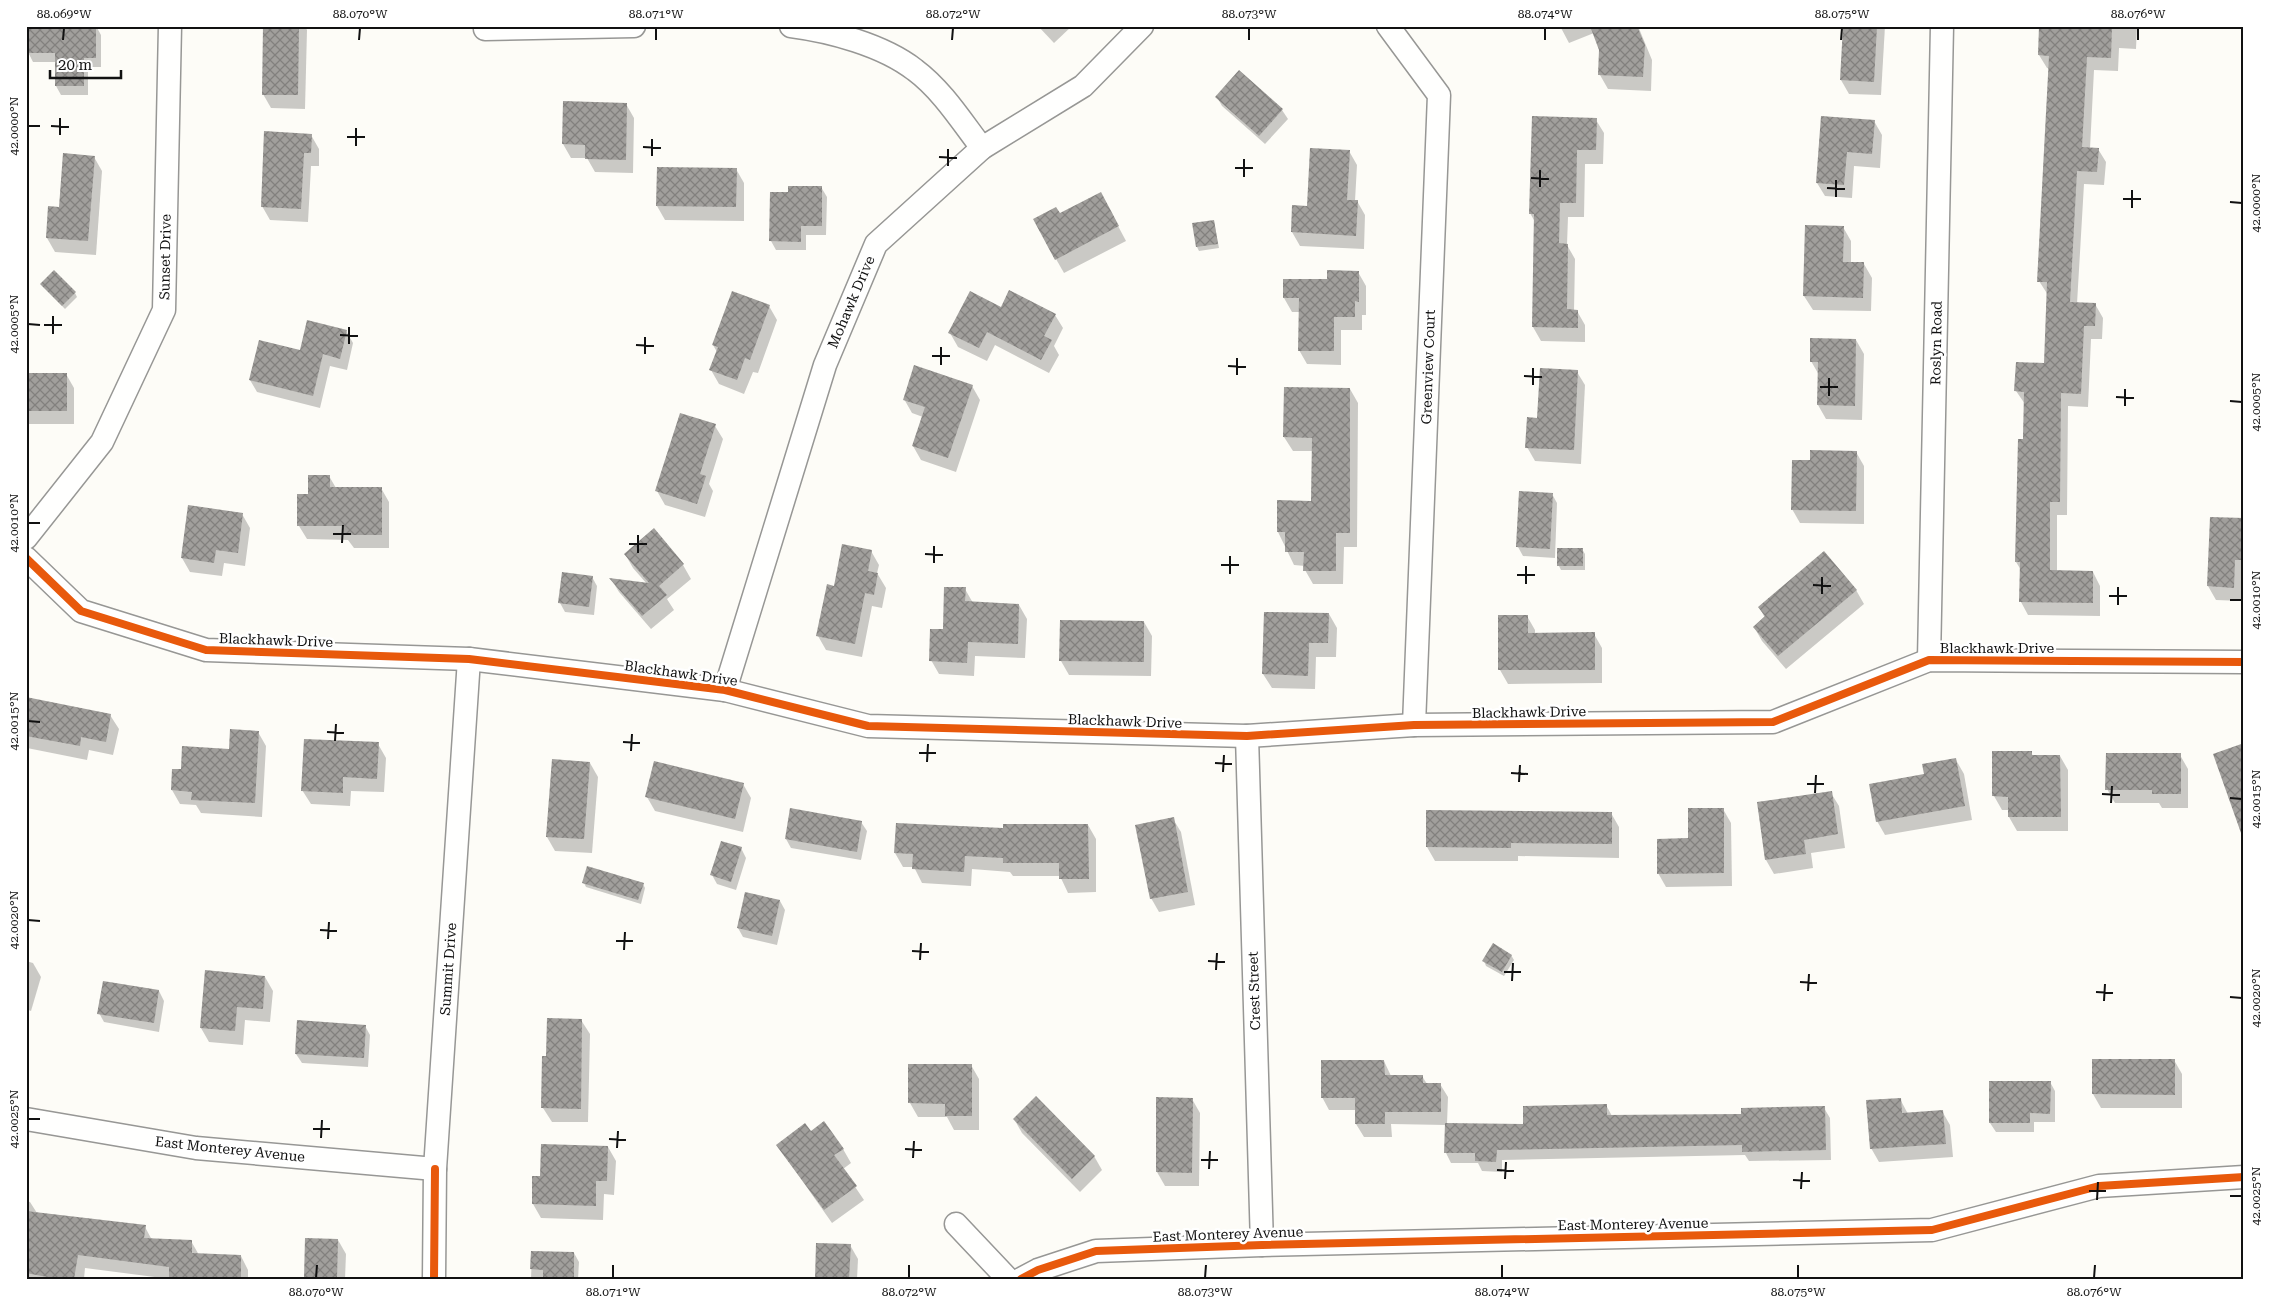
<svg xmlns="http://www.w3.org/2000/svg" width="2270" height="1305" viewBox="0 0 2270 1305" font-family="'Roboto Serif',serif">
	<defs>
		<pattern id="building-cross-hatch" width="8" height="8" patternUnits="userSpaceOnUse" patternTransform="scale(1.25)"><rect width="8" height="8" fill="#a19f9c"/><path d="M0 0l8 8M0 8l8-8" fill="none" stroke="#82807e"/></pattern>
	</defs>
	<rect width="100%" height="100%" fill="#fdfcf7"/>
	<g fill="#0003">
		<path d="M96,26l5,9v32h-13v28h-27l-5,-9v-24h-23l-5,-10z"/>
		<path d="M265,26h40l2,4 -2,79 -34,-1 -8,-14z"/>
		<path d="M1038,26h34l-18,17z"/>
		<path d="M1560,26h78l14,34 -1,31 -43,-2 -8,-14 1,-26 -7,-16 -25,10z"/>
		<path d="M1844,26h41l-4,69 -32,-1 -8,-14z"/>
		<path d="M2040,26h97l-1,23 -17,-1 -1,23 -24,-1 -4,79h8l8,13 -2,23 -20,-1 -7,120h18l8,14 -1,21h-11l-3,68 -20,-1 -1,109h-10v57h36l7,14v30l-72,-1 -7,-13v-32l-5,-8 9,-158 -9,-13 29,-27 3,-69 -9,-14 11,-212 -3,-1 -8,-13z"/>
		<path d="M1240,72l42,38 6,9 -23,25 -43,-38 -5,-9z"/>
		<path d="M626,104l8,14 -1,55 -38,-1 -8,-14h-16l-8,-14z"/>
		<path d="M1596,120l8,13 -1,31h-18l-1,53h-16l-1,28 8,14 -1,52h3l8,14v17l-44,-1 -8,-14 2,-105 -5,-9z"/>
		<path d="M1874,121l8,14 -2,33 -26,-2 -2,32 -27,-2 -8,-13z"/>
		<path d="M311,135l8,14v17h-8l-3,56 -38,-2 -8,-14z"/>
		<path d="M1349,151l8,14 -2,36h2l8,14 -1,34 -64,-3 -8,-14z"/>
		<path d="M94,157l8,14 -6,84 -41,-3 -8,-14 13,-30z"/>
		<path d="M736,169l8,14v38l-79,-1 -8,-14z"/>
		<path d="M821,187l6,10 -1,38h-20v15h-30l-5,-9 19,-48z"/>
		<path d="M1108,207l18,34 -62,32 -8,-14 3,-44z"/>
		<path d="M1214,221l5,27 -20,3 -2,-4z"/>
		<path d="M1843,227l8,14v22l13,1 8,14 -1,33 -58,-1 -9,-14z"/>
		<path d="M1358,272l8,14v29h-4v15h-21v35l-34,-1 -8,-14 1,-38h-8l-8,-14 45,-18z"/>
		<path d="M41,284l34,9 2,4 -12,12z"/>
		<path d="M769,306l8,14 -19,53 -5,-1 -9,22 -25,-10 -8,-14 6,-18 -4,-7z"/>
		<path d="M1001,308l54,7 8,13 -9,18 5,9 -10,18 -54,-28 -8,16 -29,-14 -8,-14z"/>
		<path d="M346,331l7,12 -6,27 -17,-4 -10,42 -63,-16 -7,-12 51,-28z"/>
		<path d="M1856,340l8,14 -2,66 -36,-1 -8,-14 1,-30 -8,-14z"/>
		<path d="M1577,372l8,13 -4,79 -46,-3 -8,-14 11,-27z"/>
		<path d="M26,374h40l8,14v36h-48z"/>
		<path d="M972,386l8,14 -24,72 -35,-12 -8,-14 10,-29 -11,-4 -8,-14z"/>
		<path d="M1350,389l8,14 -1,144h-13l-1,37h-30l-8,-14v-4l-11,-1 -16,-33 34,-30 1,-51h-20l-9,-14z"/>
		<path d="M715,426l8,13 -14,45 4,7 -8,26 -40,-12 -8,-14z"/>
		<path d="M1856,452l8,14v58l-64,-1 -8,-14 19,-47z"/>
		<path d="M329,476l7,12h45l8,14v46h-35l-6,-8 -41,-1 -8,-13 10,-30z"/>
		<path d="M1520,492l32,2 5,9 -2,55 -32,-2 -5,-9z"/>
		<path d="M242,514l8,14 -5,38 -21,-3 -2,13 -32,-4 -8,-14z"/>
		<path d="M2244,519v67h-2l-1,15 -25,-1 -8,-14z"/>
		<path d="M653,530l30,35 8,14 -24,20 7,11 -23,19 -32,-37 -8,-13 36,5 -14,-16 -8,-14z"/>
		<path d="M1582,549l3,5v16h-24l-2,-4z"/>
		<path d="M871,551l8,14 -2,8 9,15 -4,20 -10,-2 -10,51 -36,-7 -8,-14 17,-49z"/>
		<path d="M592,577l5,9 -3,29 -29,-3 -5,-9z"/>
		<path d="M965,589l8,14 46,2 8,14 -2,39 -50,-2 -1,20 -35,-2 -8,-14z"/>
		<path d="M1856,590l8,14 -78,65 -24,-28 -8,-14 11,-9 -6,-11z"/>
		<path d="M1265,613l64,1 8,14 -1,29h-20l-1,32 -43,-1 -9,-14z"/>
		<path d="M1499,616h28l8,14v4h59l8,14v35l-94,1 -8,-14z"/>
		<path d="M1061,621l83,1 8,14 -1,40 -82,-1 -8,-14z"/>
		<path d="M26,698l84,17 9,14 -6,26 -24,-5 -2,10 -60,-12z"/>
		<path d="M258,732l8,14 -4,71 -61,-4 -5,-8 -16,-1 -8,-14 2,-20 8,1 48,-21z"/>
		<path d="M378,744l8,14 -2,34 -33,-1 -1,15 -39,-2 -9,-14z"/>
		<path d="M1994,752h37l2,4h27l8,14v61h-51l-8,-14v-7h-7l-8,-14z"/>
		<path d="M2180,755l8,14v39h-26l-3,-5h-44l-8,-14z"/>
		<path d="M1956,760l8,14 8,46 -87,15 -8,-14 48,-46z"/>
		<path d="M590,763l8,14 -6,76 -37,-2 -8,-14z"/>
		<path d="M743,784l8,14 -8,34 -88,-21 -8,-14z"/>
		<path d="M1831,793l8,13 6,42 -34,5 2,15 -39,6 -8,-14 -8,-57z"/>
		<path d="M1723,809l8,14 1,63 -66,1 -8,-14 32,-33z"/>
		<path d="M1611,813l8,14v31l-101,-2v5h-83l-8,-14z"/>
		<path d="M1173,819l8,13 14,73 -36,7 -8,-14z"/>
		<path d="M861,822l6,9 -6,29 -70,-12 -5,-9z"/>
		<path d="M1088,825l8,14v53l-28,1 -8,-17h-47l-3,-4 -38,-3 -1,17 -49,-3 -8,-16h-11l-8,-14 110,-23z"/>
		<path d="M741,848l5,10 -10,32 -19,-6 -5,-9z"/>
		<path d="M584,883l59,1 2,4 -4,16 -55,-17z"/>
		<path d="M780,901l5,9 -8,35 -34,-8 -5,-9z"/>
		<path d="M2244,946v73h-1z"/>
		<path d="M1511,955l3,5 -10,16 -18,-10 -2,-5z"/>
		<path d="M26,961l7,2 8,14 -10,34 -5,-2z"/>
		<path d="M265,977l8,14 -3,31 -25,-2 -2,25 -34,-3 -8,-14z"/>
		<path d="M159,991l5,10 -5,31 -55,-10 -5,-9z"/>
		<path d="M581,1020l9,14 -2,88h-36l-9,-14 4,-51z"/>
		<path d="M365,1026l5,9 -2,32 -66,-4 -6,-9z"/>
		<path d="M2093,1060h81l8,14v34h-81l-8,-14z"/>
		<path d="M1384,1061l7,15h31l5,8h13l8,13 -1,27 78,1 81,-20 6,11 130,-1 82,-7 6,10 1,42 -82,1 -4,-6 -243,5v12l-20,-1 -4,-8h-27l-5,-10v-28l-55,-1 1,13h-28l-8,-13v-14h-27l-7,-13z"/>
		<path d="M910,1065h61l8,14v51h-25l-7,-13h-29l-8,-14z"/>
		<path d="M2050,1082l5,9v31h-21v10h-38l-6,-9z"/>
		<path d="M1192,1099l8,14 -1,73h-34l-8,-14z"/>
		<path d="M1900,1099l8,15 34,-3 8,14 3,32 -74,5 -8,-14z"/>
		<path d="M1014,1119l80,37 8,14 -22,22 -58,-59z"/>
		<path d="M810,1133l33,16 8,14 -8,6 21,31 -32,23 -55,-78z"/>
		<path d="M608,1147l8,14 -2,34 -10,-1 -1,26 -62,-2 -8,-14 9,-27z"/>
		<path d="M26,1201l4,1 7,11 108,14 7,13 39,1 8,14 42,1 7,14v9h-78l-85,-11 -1,11 -58,-1z"/>
		<path d="M338,1240l8,14 -1,25h-40z"/>
		<path d="M850,1245l8,14 -1,20h-41z"/>
		<path d="M532,1252l42,1 5,9 -1,17h-47z"/>
	</g>
	<g fill="url(#building-cross-hatch)">
		<path d="M27,26h69v32h-12v28h-29v-33h-29z"/>
		<path d="M263,26h36l-1,69h-36z"/>
		<path d="M1590,26h47l8,19 -2,32 -45,-2 1,-25z"/>
		<path d="M1843,26h34l-3,56 -34,-2z"/>
		<path d="M2039,26h73l-1,32 -24,-1 -5,90 17,1 -2,24 -20,-1 -7,131 26,1 -1,23h-11l-3,68 -20,-1 -1,109h-10v68l43,1v32l-74,-1 1,-40h-5l3,-123h5l1,-47 -10,-1 2,-29 28,1 3,-81h-10l12,-226 -11,-1z"/>
		<path d="M1239,70l44,39 -24,27 -44,-39z"/>
		<path d="M563,101l64,2 -1,57 -41,-1v-14l-23,-1z"/>
		<path d="M1532,116l65,2 -1,32h-19l-1,53h-16l-1,40 9,1 -1,65 11,1v18l-46,-1 2,-113h-5z"/>
		<path d="M1821,116l54,4 -3,34 -25,-2 -3,33 -28,-2z"/>
		<path d="M264,131l48,3 -1,19h-7l-3,56 -40,-2z"/>
		<path d="M1310,148l40,2 -3,50h11l-2,36 -65,-4 1,-27 15,1z"/>
		<path d="M63,153l32,3 -7,85 -42,-3 2,-32 11,1z"/>
		<path d="M657,167l80,1 -1,39 -80,-1z"/>
		<path d="M788,186h34v40h-21v16l-32,-1 1,-49h18z"/>
		<path d="M1101,192l18,34 -64,34 -22,-41 23,-12 4,6z"/>
		<path d="M1214,220l4,24 -22,3 -4,-24z"/>
		<path d="M1805,225l39,1 -1,36h21l-1,36 -60,-2z"/>
		<path d="M54,270l22,22 -14,14 -22,-22z"/>
		<path d="M1327,270l32,1v31l-4,-1v16h-21v34h-36l1,-53h-16v-19h44z"/>
		<path d="M1009,290l47,24 -12,22 8,4 -11,20 -54,-28 -8,16 -31,-15 22,-42 31,16z"/>
		<path d="M732,291l38,14 -20,55 -5,-2 -8,22 -28,-10 9,-23 -6,-2z"/>
		<path d="M307,320l40,10 -7,29 -17,-5 -10,42 -64,-16 10,-40 41,10z"/>
		<path d="M1810,338l46,1 -1,67 -38,-1 1,-43h-8z"/>
		<path d="M914,365l59,20 -25,73 -36,-12 13,-39 -22,-7z"/>
		<path d="M1540,368l38,2 -4,80 -49,-2 2,-31 10,1z"/>
		<rect x="26" y="373" width="41" height="38"/>
		<path d="M1284,387l66,1v145h-14v38h-33l1,-19h-19v-20h-8v-32l34,1 1,-63 -29,-1z"/>
		<path d="M680,413l36,11 -16,50 6,2 -9,28 -42,-13z"/>
		<path d="M1810,450l47,1 -1,60 -65,-1 1,-50h18z"/>
		<path d="M308,475h22v12h52v48h-38v-9h-47v-32h11z"/>
		<path d="M1519,491l34,2 -3,56 -34,-2z"/>
		<path d="M188,505l55,8 -5,40 -22,-3 -2,13 -33,-5z"/>
		<path d="M2210,517l34,1v42h-9l-1,28 -27,-2z"/>
		<path d="M654,528l30,36 -25,22 8,9 -25,21 -33,-38 40,5 -25,-29z"/>
		<path d="M842,544l30,6 -4,21 10,2 -4,22 -9,-2 -10,51 -39,-8 11,-52 7,2z"/>
		<rect x="1557" y="548" width="26" height="18"/>
		<path d="M1824,551l33,39 -79,66 -25,-29 12,-11 -7,-9z"/>
		<path d="M562,572l31,4 -4,31 -31,-4z"/>
		<path d="M944,587h22l-1,14 54,3 -1,40 -50,-2 -1,21 -38,-2 1,-32h13z"/>
		<path d="M1264,612l65,1 -1,30h-19l-1,33 -46,-2z"/>
		<path d="M1498,615h30v18l67,-1v38h-97z"/>
		<path d="M1060,620l84,1v41l-85,-1z"/>
		<path d="M26,697l85,17 -5,28 -25,-5 -1,9 -54,-10z"/>
		<path d="M230,729l29,2 -4,72 -64,-3 1,-8 -21,-2 1,-21h9l1,-23 47,3z"/>
		<path d="M304,739l75,3 -2,37 -34,-2v16l-42,-2z"/>
		<path d="M2244,743v89l-3,1 -28,-79z"/>
		<path d="M1992,751h40v4h28l1,62h-53v-20l-16,-1z"/>
		<path d="M2106,753h75v41h-29v-4h-47z"/>
		<path d="M1956,758l9,48 -89,16 -7,-38 55,-10 -2,-10z"/>
		<path d="M552,759l38,3 -6,77 -38,-2z"/>
		<path d="M654,761l90,22 -9,36 -90,-22z"/>
		<path d="M1832,791l6,43 -34,6 2,14 -41,6 -8,-58z"/>
		<path d="M790,808l72,13 -5,31 -72,-13z"/>
		<path d="M1688,808h36v65l-67,1v-35l31,-1z"/>
		<path d="M1426,810l186,2v32l-101,-1v5l-85,-1z"/>
		<path d="M1174,817l14,75 -38,7 -15,-74z"/>
		<path d="M896,823l107,5v-4h85l1,55h-30v-16h-56v-5l-38,-2 -1,16 -52,-3 1,-15 -19,-1z"/>
		<path d="M721,841l21,6 -11,35 -21,-7z"/>
		<path d="M587,866l57,17 -6,17 -56,-17z"/>
		<path d="M745,892l35,8 -8,36 -35,-8z"/>
		<path d="M1493,943l19,12 -10,17 -20,-11z"/>
		<path d="M205,970l60,6 -2,33 -26,-2 -2,24 -35,-3z"/>
		<path d="M103,981l56,9 -5,33 -57,-9z"/>
		<path d="M547,1018l35,1 -1,90 -40,-1 1,-52h4z"/>
		<path d="M297,1020l69,5 -2,33 -69,-4z"/>
		<path d="M2092,1059h83v36l-83,-1z"/>
		<path d="M1321,1060h63l1,15h38v8h18v29h-56v12h-30v-26h-34z"/>
		<path d="M908,1064h64v52h-27v-12l-37,-1z"/>
		<path d="M1989,1081h62l-1,33 -20,-1v10h-41z"/>
		<path d="M1036,1096l59,60 -23,23 -59,-60z"/>
		<path d="M1156,1097l37,1 -1,75 -36,-1z"/>
		<path d="M1901,1098l1,15 41,-3 3,34 -76,5 -4,-49z"/>
		<path d="M1607,1104v11l134,-1v-6l84,-2 1,44 -84,2v-7l-245,5 -1,12 -21,-1v-8h-31l1,-30 78,1v-18z"/>
		<path d="M824,1121l20,28 -10,6 23,31 -33,24 -48,-65 29,-22 6,8z"/>
		<path d="M541,1144l67,2 -1,35h-11v25l-64,-2v-28h8z"/>
		<path d="M26,1211l120,14 -2,13 48,2v13l49,2v24h-72v-12l-91,-12 -4,24h-16l-32,-6z"/>
		<path d="M305,1238l33,1 -1,40h-33z"/>
		<path d="M816,1243l35,1 -2,35h-34z"/>
		<path d="M531,1251l43,1v27h-31v-9l-13,-1z"/>
	</g>
	<g fill="none" stroke-linecap="round" stroke-linejoin="round">
		<defs>
			<g id="street">
				<path d="M791,26c39,5 92,19 124,44 27,20 47,52 67,78"/>
				<path d="M1388,26l51,69 -25,630"/>
				<path d="M485,29l149,-3"/>
				<path d="M26,538l76,-96 62,-132 6,-284"/>
				<path d="M26,558l55,53 125,39 263,9 256,31 143,36 379,10 167,-11 359,-3 156,-62 315,2"/>
				<path d="M1929,660l13,-634"/>
				<path d="M725,690l100,-325 51,-121 106,-96 101,-62 59,-60"/>
				<path d="M1247,736l15,509"/>
				<path d="M26,1119l170,29 239,21"/>
				<path d="M956,1224l52,55"/>
				<path d="M434,1279l1,-110 34,-510"/>
				<path d="M1021,1279l17,-9 58,-19 166,-6 670,-15 167,-44 145,-9"/>
			</g>
		</defs>
		<use href="#street" stroke="#979795" stroke-width="25"/>
		<use href="#street" stroke="#fffffe" stroke-width="22"/>
		<defs>
			<g id="cycleway">
				<path d="M26,558l55,53 125,39 263,9 256,31 143,36 379,10 167,-11 359,-3 156,-62 315,2"/>
				<path d="M434,1279l1,-110"/>
				<path d="M1021,1279l17,-9 58,-19 166,-6 670,-15 167,-44 145,-9"/>
			</g>
		</defs>
		<use href="#cycleway" stroke="#fff" stroke-width="11"/>
		<use href="#cycleway" stroke="#e8590c" stroke-width="8"/>
	</g>
	<path fill="none" stroke="#111" stroke-width="2" d="M63,40l1,-12M359,40l1,-12M656,40v-12M952,40l1,-12M1249,40v-12M1545,40v-12M1841,40l1,-12M2138,40v-12M28,126h12M51,126l18,1M60,135v-17M347,137h18M356,146v-18M643,147l18,1M652,156v-17M939,157l18,1M948,166v-17M1235,168h18M1244,177v-18M1531,178l18,1M1540,187v-17M1827,188l18,1M1836,197v-17M2123,199h18M2230,202l12,1M2132,208v-18M28,324l12,1M44,325h18M53,334v-18M340,335l18,1M349,344v-17M636,345l18,1M645,354v-17M932,356h18M941,365v-18M1228,366l18,1M1237,375v-17M1524,376l18,1M1533,385v-17M1820,387h18M1829,396v-18M2116,397l18,1M2230,401l12,1M2125,406v-17M28,523h12M333,534h18M342,543l1,-18M629,544h18M638,553v-18M925,554l18,1M934,563v-17M1221,565h18M1230,574v-18M1517,575h18M1526,584v-18M1813,585l18,1M1822,594v-17M2109,596h18M2230,600h12M2118,605v-18M28,721l12,1M327,732l17,1M335,741l1,-17M623,742l17,1M631,751l1,-17M919,753h17M927,762l1,-18M1215,763l17,1M1223,772l1,-17M1511,773l17,1M1519,782l1,-17M1807,784h17M1815,793l1,-18M2102,794l18,1M2230,798l12,1M2111,803l1,-17M28,920l12,1M320,930l17,1M328,939l1,-17M616,941h17M624,950l1,-18M912,951l17,1M920,960l1,-17M1208,961l17,1M1216,970l1,-17M1504,972h17M1512,981l1,-18M1800,982l17,1M1808,991l1,-17M2096,992l17,1M2230,997l12,1M2104,1001l1,-17M28,1119h12M313,1129h17M321,1138l1,-18M609,1139l17,1M617,1148l1,-17M905,1149l17,1M913,1158l1,-17M1201,1160h17M1209,1169l1,-18M1497,1170l17,1M1505,1179l1,-17M1793,1180l17,1M1801,1189l1,-17M2089,1191h17M2230,1196h12M2097,1200l1,-18M316,1278l1,-13M613,1278v-13M909,1278v-13M1205,1278l1,-13M1502,1278v-13M1798,1278v-13M2094,1278l1,-13"/>
	<g text-anchor="middle" dominant-baseline="central" stroke-width="5" stroke-linejoin="round" paint-order="stroke">
		<g font-size="14" fill="#111" stroke="#fff">
			<text transform="translate(165 257) rotate(-89)">Sunset Drive</text>
			<text transform="translate(851 302) rotate(-67)">Mohawk Drive</text>
			<text transform="translate(1936 343) rotate(-89)">Roslyn Road</text>
			<text transform="translate(1428 367) rotate(-88)">Greenview Court</text>
			<text transform="translate(276 640) rotate(2)">Blackhawk Drive</text>
			<text x="1997" y="648">Blackhawk Drive</text>
			<text transform="translate(681 673) rotate(8)">Blackhawk Drive</text>
			<text transform="translate(1529 712) rotate(-1)">Blackhawk Drive</text>
			<text transform="translate(1125 721) rotate(2)">Blackhawk Drive</text>
			<text transform="translate(448 969) rotate(-86)">Summit Drive</text>
			<text transform="translate(1254 991) rotate(-92)">Crest Street</text>
			<text transform="translate(230 1149) rotate(6)">East Monterey Avenue</text>
			<text transform="translate(1633 1224) rotate(-1)">East Monterey Avenue</text>
			<text transform="translate(1228 1234) rotate(-2)">East Monterey Avenue</text>
		</g>
	</g>
	<rect width="2270" height="1305" fill="none" stroke="#ffffff" stroke-width="55"/>
	<path d="M50 70v8h71v-8" fill="none" stroke="#111111" stroke-width="2.5"/>
	<text x="58" y="70" font-size="15" fill="#111111" stroke="#ffffff" stroke-width="4" paint-order="stroke">20 m</text>
	<rect x="28" y="28" width="2214" height="1250" fill="none" stroke="#111" stroke-width="2"/>
	<g font-size="12" text-anchor="middle" fill="#111">
		<text x="64" y="18">88.069°W</text>
		<text x="360" y="18">88.070°W</text>
		<text x="656" y="18">88.071°W</text>
		<text x="953" y="18">88.072°W</text>
		<text x="1249" y="18">88.073°W</text>
		<text x="1545" y="18">88.074°W</text>
		<text x="1842" y="18">88.075°W</text>
		<text x="2138" y="18">88.076°W</text>
		<text transform="translate(14 126) rotate(-90)" y="4">42.0000°N</text>
		<text transform="translate(2256 203) rotate(-90)" y="4">42.0000°N</text>
		<text transform="translate(14 324) rotate(-90)" y="4">42.0005°N</text>
		<text transform="translate(2256 402) rotate(-90)" y="4">42.0005°N</text>
		<text transform="translate(14 523) rotate(-90)" y="4">42.0010°N</text>
		<text transform="translate(2256 600) rotate(-90)" y="4">42.0010°N</text>
		<text transform="translate(14 721) rotate(-90)" y="4">42.0015°N</text>
		<text transform="translate(2256 799) rotate(-90)" y="4">42.0015°N</text>
		<text transform="translate(14 920) rotate(-90)" y="4">42.0020°N</text>
		<text transform="translate(2256 998) rotate(-90)" y="4">42.0020°N</text>
		<text transform="translate(14 1119) rotate(-90)" y="4">42.0025°N</text>
		<text transform="translate(2256 1196) rotate(-90)" y="4">42.0025°N</text>
		<text x="316" y="1296">88.070°W</text>
		<text x="613" y="1296">88.071°W</text>
		<text x="909" y="1296">88.072°W</text>
		<text x="1205" y="1296">88.073°W</text>
		<text x="1502" y="1296">88.074°W</text>
		<text x="1798" y="1296">88.075°W</text>
		<text x="2094" y="1296">88.076°W</text>
	</g>
</svg>
